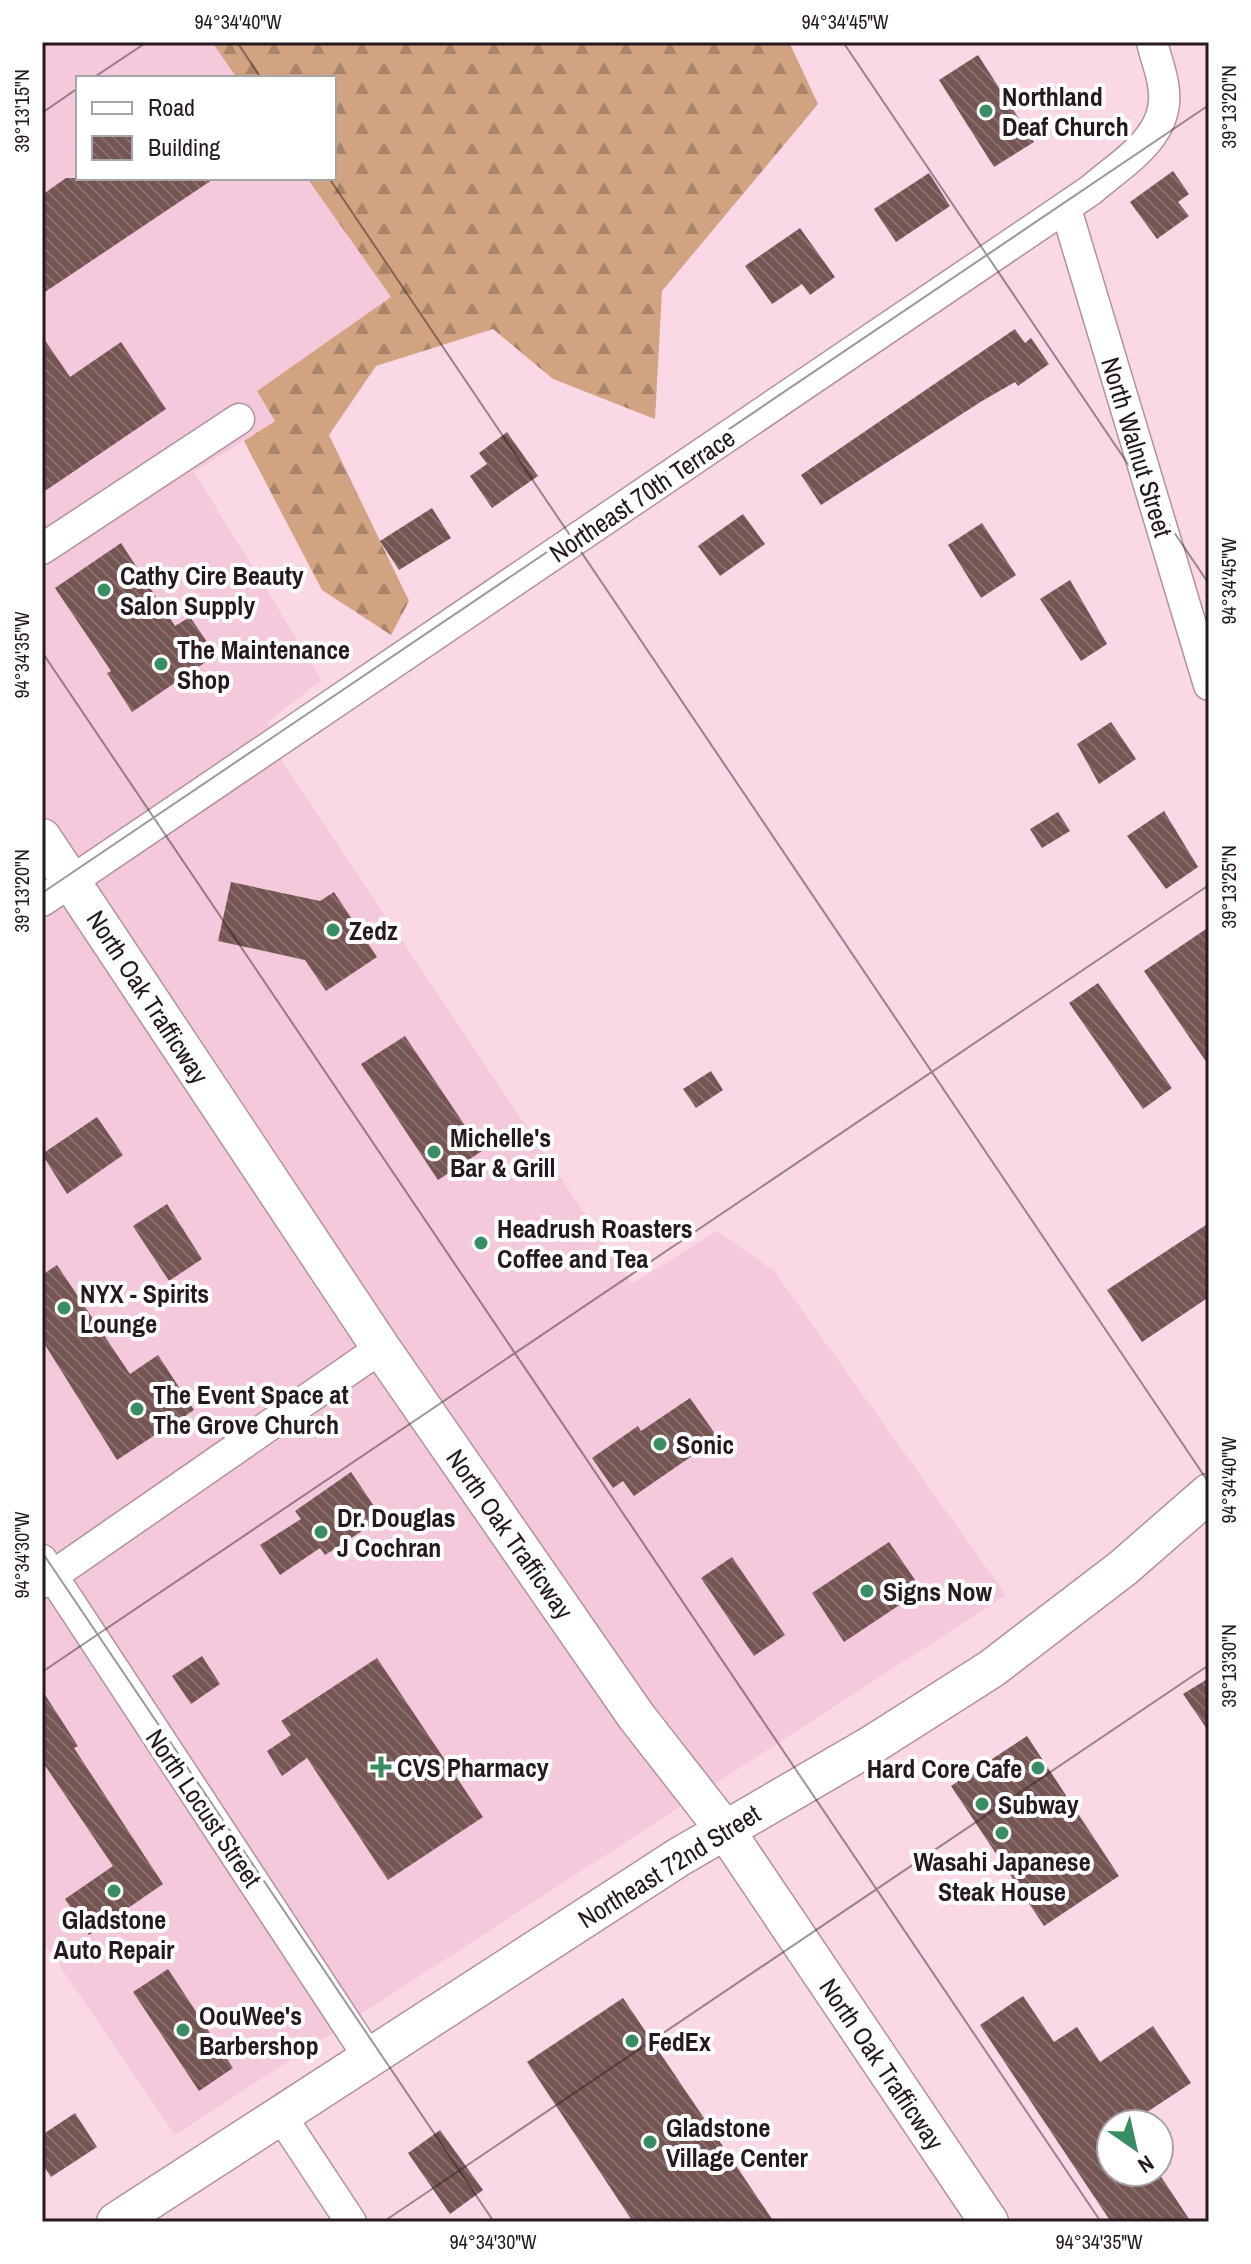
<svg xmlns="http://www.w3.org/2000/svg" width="1251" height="2264" viewBox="0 0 1251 2264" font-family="'Archivo Narrow',sans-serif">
	<defs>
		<pattern id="forest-firs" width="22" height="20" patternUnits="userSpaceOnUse" patternTransform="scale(2)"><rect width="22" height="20" fill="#d1a381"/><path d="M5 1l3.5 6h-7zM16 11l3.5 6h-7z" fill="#a98469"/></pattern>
		<pattern id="building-back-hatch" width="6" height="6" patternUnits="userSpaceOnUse" patternTransform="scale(2)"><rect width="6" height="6" fill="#755552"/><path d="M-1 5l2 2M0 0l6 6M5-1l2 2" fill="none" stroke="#876e6c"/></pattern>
	</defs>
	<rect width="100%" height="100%" fill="#fbd8e6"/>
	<path fill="#f4c9db" d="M42,42h170l25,36h-159v100h229l84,119 -133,93 17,31 -81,51 128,208 -55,42 16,41 349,521 85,-53 57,40 232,324 -831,540 -133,-195z"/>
	<path fill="url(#forest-firs)" d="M212,42h577l29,62 -156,187 -7,128 -102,-40 -60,-50 -117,37 -47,69 80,166 -18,34 -69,-45 -78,-149 31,-20 -18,-30 134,-94 -84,-119h27v-100h-97z"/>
	<g fill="url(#building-back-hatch)">
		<path d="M978,55l56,87 -40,25 -55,-87z"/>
		<path d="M1173,171l16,23 -11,8 11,14 -32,23 -27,-37z"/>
		<path d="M929,173l21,33 -54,36 -22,-33z"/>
		<path d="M66,178h149l-173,116v-99z"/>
		<path d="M800,228l35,49 -25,18 -8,-11 -30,20 -27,-38z"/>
		<path d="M1015,329l10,14 6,-5 18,26 -31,22 -3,-4 -33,19 -161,104 -20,-30z"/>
		<path d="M42,336l28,41 51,-35 45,67 -124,84z"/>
		<path d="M507,432l31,44 -46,32 -22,-32 17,-12 -8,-11z"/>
		<path d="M432,508l19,30 -52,32 -19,-29z"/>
		<path d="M743,514l22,30 -45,32 -22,-30z"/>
		<path d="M982,523l34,52 -35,23 -33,-53z"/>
		<path d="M121,543l54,83 15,-9 26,38 -84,57 -25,-39 4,-2 -56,-83z"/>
		<path d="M1070,580l37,64 -26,17 -41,-62z"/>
		<path d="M1111,722l25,37 -37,25 -22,-40z"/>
		<path d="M1164,811l34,56 -32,22 -39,-53z"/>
		<path d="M1058,812l12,19 -28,17 -12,-19z"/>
		<path d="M231,882l89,19 14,-9 43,65 -51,34 -21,-31 -87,-19z"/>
		<path d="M1209,927v139l-65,-95z"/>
		<path d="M1098,983l74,105 -29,21 -74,-106z"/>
		<path d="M405,1036l77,115 -44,29 -77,-116z"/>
		<path d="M711,1071l12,19 -27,18 -13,-19z"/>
		<path d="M97,1117l26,38 -56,39 -25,-40z"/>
		<path d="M167,1204l35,55 -33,22 -36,-55z"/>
		<path d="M1209,1223v74l-67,45 -35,-52z"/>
		<path d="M57,1265l73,109 28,-19 36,55 -8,5 3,5 -27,18 -4,-5 -41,27 -75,-120v-65z"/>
		<path d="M690,1398l28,40 -84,58 -11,-15 -10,7 -21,-30 46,-32 3,5z"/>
		<path d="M351,1472l31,46 -57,37 -5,-7 -40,27 -20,-30 41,-26 -6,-8z"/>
		<path d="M889,1542l33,48 -78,52 -32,-49z"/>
		<path d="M732,1557l53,78 -31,21 -53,-78z"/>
		<path d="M202,1656l18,28 -29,20 -19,-28z"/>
		<path d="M377,1658l106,159 -95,63 -81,-122 -25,18 -15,-25 24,-16 -10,-14z"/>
		<path d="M1209,1678v54l-26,-38z"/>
		<path d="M42,1690l36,56 -4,2 89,136 -74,51 -24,-36 48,-33 -71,-105z"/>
		<path d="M1027,1736l92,140 -75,50 -93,-140z"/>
		<path d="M168,1969l65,99 -34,23 -66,-99z"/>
		<path d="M1023,1996l31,46 23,-15 23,35 53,-36 38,57 -62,41h-18v48h47l33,50h-80l-131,-197z"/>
		<path d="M623,1998l151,224h-141l-106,-160z"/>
		<path d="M75,2113l22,34 -46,30 -9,-13v-29z"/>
		<path d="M440,2130l43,60 -33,24 -42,-61z"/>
	</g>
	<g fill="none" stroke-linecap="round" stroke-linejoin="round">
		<defs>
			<g id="minor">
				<path d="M1066,209l143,476"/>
				<path d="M42,549l197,-130"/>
				<path d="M42,901l1049,-711c33,-29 82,-55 72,-106 -2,-14 -8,-28 -11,-42"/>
				<path d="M42,1560l326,496"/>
				<path d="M42,1583l339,-235"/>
				<path d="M279,2113l72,109"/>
			</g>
			<g id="major">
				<path d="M42,838l339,510 255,368 89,114 264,392"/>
				<path d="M116,2222l563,-365 191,-111 121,-77 132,-101 86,-75"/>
			</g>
		</defs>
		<use href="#minor" stroke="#b2919f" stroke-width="33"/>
		<use href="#major" stroke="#b2919f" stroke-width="41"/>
		<use href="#minor" stroke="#fff" stroke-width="30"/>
		<use href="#major" stroke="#fff" stroke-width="38"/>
	</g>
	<path fill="none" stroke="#25181e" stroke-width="2" stroke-opacity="0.45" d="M237,42l24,36M843,42l366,542M93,78l54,-36M42,113l36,-25M329,178l880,1305M42,652l1059,1570M42,893l1167,-788M42,1552l452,670M42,1672l1167,-787M383,2222l826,-557"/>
	<g fill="#388e62" stroke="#fff" stroke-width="3">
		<circle cx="986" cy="111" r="8"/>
		<circle cx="104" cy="590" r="8"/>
		<circle cx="161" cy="664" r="8"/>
		<circle cx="333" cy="930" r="8"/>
		<circle cx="434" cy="1152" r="8"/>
		<circle cx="481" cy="1243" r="8"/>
		<circle cx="64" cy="1308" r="8"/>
		<circle cx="137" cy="1409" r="8"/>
		<circle cx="660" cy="1444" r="8"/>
		<circle cx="321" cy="1532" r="8"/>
		<circle cx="867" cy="1591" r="8"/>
		<path d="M377 1755h8v8h8v8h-8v8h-8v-8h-8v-8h8z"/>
		<circle cx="1038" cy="1768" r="8"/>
		<circle cx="982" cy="1804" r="8"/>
		<circle cx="1002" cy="1833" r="8"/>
		<circle cx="114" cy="1891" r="8"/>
		<circle cx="183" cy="2030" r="8"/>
		<circle cx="632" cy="2041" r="8"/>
		<circle cx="650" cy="2142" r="8"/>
	</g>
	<g text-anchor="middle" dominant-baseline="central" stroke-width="8" stroke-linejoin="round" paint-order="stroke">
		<g font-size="26" font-weight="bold" fill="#25181e" stroke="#fff" text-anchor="start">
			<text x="1002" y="96">Northland<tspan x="1002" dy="30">Deaf Church</tspan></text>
			<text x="120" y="575">Cathy Cire Beauty<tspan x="120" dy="30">Salon Supply</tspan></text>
			<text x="177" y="649">The Maintenance<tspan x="177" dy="30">Shop</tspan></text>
			<text x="349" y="930">Zedz</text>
			<text x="450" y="1137">Michelle's<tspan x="450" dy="30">Bar &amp; Grill</tspan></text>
			<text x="497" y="1228">Headrush Roasters<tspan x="497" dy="30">Coffee and Tea</tspan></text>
			<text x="80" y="1293">NYX - Spirits<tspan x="80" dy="30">Lounge</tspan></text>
			<text x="153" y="1394">The Event Space at<tspan x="153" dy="30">The Grove Church</tspan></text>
			<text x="676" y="1444">Sonic</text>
			<text x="337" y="1517">Dr. Douglas<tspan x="337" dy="30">J Cochran</tspan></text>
			<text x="883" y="1591">Signs Now</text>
			<text x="397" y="1767">CVS Pharmacy</text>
			<text x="1022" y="1768" text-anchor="end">Hard Core Cafe</text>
			<text x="998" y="1804">Subway</text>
			<text x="1002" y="1861" text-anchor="middle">Wasahi Japanese<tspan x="1002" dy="30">Steak House</tspan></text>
			<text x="114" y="1919" text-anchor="middle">Gladstone<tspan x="114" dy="30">Auto Repair</tspan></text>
			<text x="199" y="2015">OouWee's<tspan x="199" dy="30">Barbershop</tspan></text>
			<text x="648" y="2041">FedEx</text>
			<text x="666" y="2127">Gladstone<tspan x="666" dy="30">Village Center</tspan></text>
		</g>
		<g font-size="26" fill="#25181e" stroke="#fff">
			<text transform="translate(1137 447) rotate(73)">North Walnut Street</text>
			<text transform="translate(642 495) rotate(-34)">Northeast 70th Terrace</text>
			<text transform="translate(148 997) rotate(57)">North Oak Trafficway</text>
			<text transform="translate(510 1534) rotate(55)">North Oak Trafficway</text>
			<text transform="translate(204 1808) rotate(56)">North Locust Street</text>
			<text transform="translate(669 1866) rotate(-32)">Northeast 72nd Street</text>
			<text transform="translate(882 2064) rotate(56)">North Oak Trafficway</text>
		</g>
	</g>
	<rect width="1251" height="2264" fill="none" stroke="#ffffff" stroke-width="88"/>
	<rect x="76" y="76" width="260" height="104" fill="#ffffff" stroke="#a8a3a5" stroke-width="2"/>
	<rect x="92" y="102" width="40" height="12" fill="#ffffff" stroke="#a8a3a5" stroke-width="2"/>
	<text x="148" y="116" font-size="24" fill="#25181e">Road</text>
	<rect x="92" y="136" width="40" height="24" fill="url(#building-back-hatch)" stroke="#a8a3a5" stroke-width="2"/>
	<text x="148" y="156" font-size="24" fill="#25181e">Building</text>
	<g transform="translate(1135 2148) rotate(146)"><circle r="38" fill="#ffffff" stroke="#a8a3a5" stroke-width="2"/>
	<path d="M0-6L14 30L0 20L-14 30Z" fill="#388e62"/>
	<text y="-12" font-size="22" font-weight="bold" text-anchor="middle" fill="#25181e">N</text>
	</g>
	<rect x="44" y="44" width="1163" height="2176" fill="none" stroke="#25181e" stroke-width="3"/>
	<g font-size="20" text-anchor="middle" fill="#25181e">
		<text x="238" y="29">94°34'40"W</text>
		<text x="845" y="29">94°34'45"W</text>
		<text transform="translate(1229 107) rotate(-90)" y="7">39°13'20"N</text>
		<text transform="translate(22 111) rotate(-90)" y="7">39°13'15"N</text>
		<text transform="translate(1229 581) rotate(-90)" y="7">94°34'45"W</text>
		<text transform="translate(22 655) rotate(-90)" y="7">94°34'35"W</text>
		<text transform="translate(1229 887) rotate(-90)" y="7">39°13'25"N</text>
		<text transform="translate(22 891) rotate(-90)" y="7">39°13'20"N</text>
		<text transform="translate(1229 1480) rotate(-90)" y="7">94°34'40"W</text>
		<text transform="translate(22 1555) rotate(-90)" y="7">94°34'30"W</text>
		<text transform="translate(1229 1666) rotate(-90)" y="7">39°13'30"N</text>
		<text x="493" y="2249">94°34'30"W</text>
		<text x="1099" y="2249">94°34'35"W</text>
	</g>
</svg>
